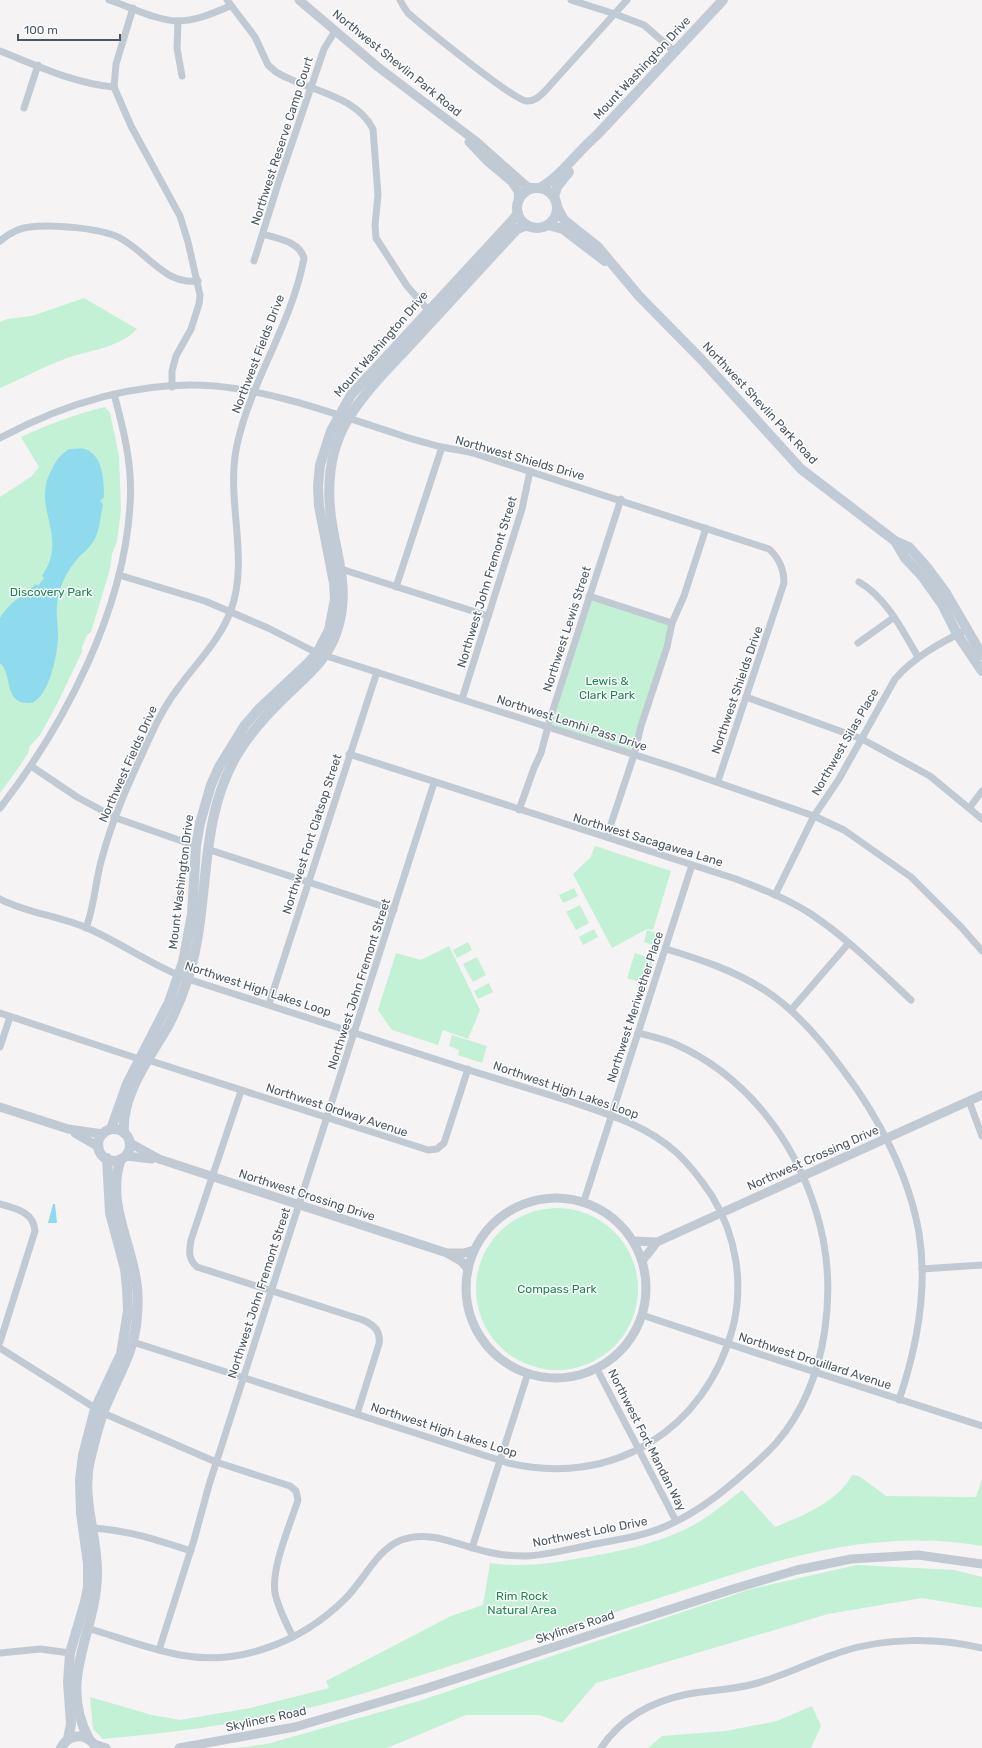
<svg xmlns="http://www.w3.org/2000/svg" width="982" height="1748" viewBox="0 0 982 1748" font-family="Rubik,sans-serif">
	<rect width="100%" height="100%" fill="#f5f3f3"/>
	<g fill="#c3f1d5">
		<path d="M84,298l53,31c-19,20 -50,21 -75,31 -21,8 -41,19 -62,28v-66l7,-3 25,-3z"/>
		<path d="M105,407l5,6 9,43 2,54 -4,31 -5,13 -2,15 -19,63 -4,3 -5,12v5l-28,58 -14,25 -10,11 -2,7 -9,14 -19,26v-296l32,-21 7,-9 -18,-30c28,-13 55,-23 84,-30z"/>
		<path d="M589,596l83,27 -38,132 -87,-29z"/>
		<path d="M595,846l76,25 -18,59 -6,-1 -35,19 -39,-74 17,-16z"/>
		<path d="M574,888l4,8 -15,7 -4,-8z"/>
		<path d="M580,905l9,18 -13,7 -10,-18z"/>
		<path d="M594,929l4,8 -15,8 -4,-8z"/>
		<path d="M647,930l12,4 -3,12 -12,-4z"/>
		<path d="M468,942l4,8 -15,8 -4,-8z"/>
		<path d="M449,946l31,64 -12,29 -25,-9 -5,15 -46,-15 -14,-20 18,-57 25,7z"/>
		<path d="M635,953l18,6 -8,25 -18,-6z"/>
		<path d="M477,957l9,18 -13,7 -10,-18z"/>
		<path d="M489,983l4,9 -15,7 -4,-8z"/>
		<path d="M452,1035l35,11 -5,17 -24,-8 1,-5 -10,-4z"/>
		<circle cx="557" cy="1289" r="81"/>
		<path d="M852,1475l7,1 27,20 90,1 6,-18v67c-123,-21 -227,22 -342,58 -92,30 -183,60 -275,89 -86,26 -173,38 -262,46l-10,-10 -3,-32 62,18 28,5 70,-12 79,-20 -3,-7 125,-65 32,-11 7,-42c33,5 64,0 97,-6 34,-6 68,-13 99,-28 21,-10 38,-25 56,-39l33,37c27,-11 63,-25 77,-52z"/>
		<path d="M857,1565l97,5 28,7v31l-60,-10 -94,16 -232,69 -34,40 -23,-8h-73l-79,33h-151l31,-4 152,-43 332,-112z"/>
		<path d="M812,1706l9,20 -10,22h-163l14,-12 64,-5 51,-10z"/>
	</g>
	<g fill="#90daee">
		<path d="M69,449c4,0 11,-1 16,0 18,6 19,32 19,48l-4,4 3,3c-3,14 -3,31 -13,42 -3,4 -7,7 -11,11 -12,13 -21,31 -22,49 -1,9 1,18 1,27 1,16 -9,69 -29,70 -26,1 -16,-29 -29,-40v-45c8,-15 24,-23 36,-34l2,2 6,-8 -2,-2c5,-8 9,-16 10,-25 3,-32 -18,-51 1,-84 4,-8 8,-13 16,-18z"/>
		<path d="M53,1204h2l2,19h-9z"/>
	</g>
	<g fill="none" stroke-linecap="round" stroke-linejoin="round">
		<g stroke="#c1cad2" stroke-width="7">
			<path d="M109,0c22,7 46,20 68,21 19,0 37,-8 53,-15"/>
			<path d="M227,0l28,37 13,28 8,7c31,19 79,22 97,57l5,66 -3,30 1,13 31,48 21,24"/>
			<path d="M400,0c2,4 5,9 8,13 16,14 104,86 118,88 8,1 14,-5 19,-10l82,-91"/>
			<path d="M571,0l44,14 29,11 31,27"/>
			<path d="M133,8l-17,56 -2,23 17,39 49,90 8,26 12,53 -1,9 -8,25 -15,27 -4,15v16"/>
			<path d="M178,21l-1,27 5,28"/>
			<path d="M0,51c36,14 75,33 114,36"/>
			<path d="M24,108l14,-43"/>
			<path d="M0,241c8,-7 19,-13 30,-14 21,-3 71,1 90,11 27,14 44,47 78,43"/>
			<path d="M254,261l25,-80 45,-132 11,-18"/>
			<path d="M0,438c65,-35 140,-58 215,-52 63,6 123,29 182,48 14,5 29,9 44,13 10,2 21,3 32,6l296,96c10,9 15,20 15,34l-66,198"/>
			<path d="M341,569l147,47"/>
			<path d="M119,575l86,26 63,27 49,25 359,115 138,48 30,14 67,47 51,51 20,23"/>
			<path d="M859,582c27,15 44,49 59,75"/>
			<path d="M396,587l46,-140"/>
			<path d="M589,596l83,27"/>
			<path d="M858,643l35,-25"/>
			<path d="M746,697l116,42 68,37 52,43"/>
			<path d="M462,699l60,-190 8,-38"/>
			<path d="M349,754l387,125c26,10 52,20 75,35 36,24 68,56 100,86"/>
			<path d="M31,766l46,31 39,21 80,28"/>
			<path d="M970,807l12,-16"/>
			<path d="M0,808c64,-82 124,-197 130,-303 3,-38 -6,-74 -16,-111"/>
			<path d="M519,810l15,-42 7,-15 9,-34 71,-220"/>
			<path d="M607,836l27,-81 7,-29 26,-79 5,-24 12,-27 22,-68"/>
			<path d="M207,849l187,61"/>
			<path d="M775,895l39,-79 25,-37 56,-100c19,-22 45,-36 71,-49"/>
			<path d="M0,899c27,14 59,17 87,29 35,15 65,38 101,51 95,30 189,62 284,92 32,10 65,20 97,30 39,13 77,24 108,52 14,13 25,28 35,43 24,39 32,87 21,131 -27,103 -121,161 -225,136l-375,-121"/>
			<path d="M86,928c9,-24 9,-46 16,-70 11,-42 30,-82 48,-121 8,-18 17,-35 29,-50 19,-26 41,-47 52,-77 19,-53 -6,-110 6,-165 14,-65 55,-121 67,-187 -5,-17 -26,-19 -41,-24"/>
			<path d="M666,949c33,10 67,21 97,40 32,20 58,51 80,81 35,46 66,105 76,163 9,56 -2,114 -20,167"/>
			<path d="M269,1004l108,-332"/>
			<path d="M791,1010l57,-66"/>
			<path d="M0,1013l139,46"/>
			<path d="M0,1047l10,-30"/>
			<path d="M148,1060l280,90 9,-1 7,-6 24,-74"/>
			<path d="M241,1091l-50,149c-2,11 -3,19 6,27l166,53c11,5 18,11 16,24l-22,70"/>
			<path d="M969,1101l13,35"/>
			<path d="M584,1201l108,-336"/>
			<path d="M0,1204c15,4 34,8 35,27l-35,111"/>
			<path d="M922,1269l60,-4"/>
			<path d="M642,1315c113,38 227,75 340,111"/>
			<path d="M0,1348l103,65 113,49 74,24 6,5 2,9c-8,25 -27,68 -23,93 3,15 11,30 18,44"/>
			<path d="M597,1369l79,152"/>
			<path d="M92,1528c35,2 66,12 99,23"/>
			<path d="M472,1548l56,-175"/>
			<path d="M87,1628c31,9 61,21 93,27 60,11 121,-13 164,-55 20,-19 31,-49 57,-60 30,-11 58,6 87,12 12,3 26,4 38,4 21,-1 43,-7 64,-11 24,-5 51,-8 74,-18 26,-11 49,-27 70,-45 15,-13 30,-25 43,-40 52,-61 62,-157 39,-231 -22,-72 -71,-136 -141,-167 -11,-5 -25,-8 -37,-11"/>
			<path d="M159,1650l35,-110 15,-55 225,-702"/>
			<path d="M0,1653l40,-4 30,4"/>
			<path d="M601,1748c20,-30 52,-47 87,-54 22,-4 44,-4 66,-10 30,-8 58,-23 87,-32 44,-15 97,-14 141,-4"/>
		</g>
		<g stroke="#c1cad2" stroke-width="9">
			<path d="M299,0l79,67 99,75 46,41 5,4 8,1"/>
			<path d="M469,142l18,19 24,20 7,10 1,9"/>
			<path d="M0,1107l68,22 35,5"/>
			<path d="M75,1133l24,14"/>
			<path d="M130,1143l29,16 288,94 14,8 7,8"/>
			<path d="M126,1156l26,3"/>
			<circle cx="556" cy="1288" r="90"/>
			<path d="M633,1241l24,1"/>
			<path d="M449,1253h15l10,-3"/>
			<path d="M642,1261l15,-19 325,-147"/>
			<path d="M94,1744l12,4"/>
			<path d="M179,1748l116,-21 129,-38 309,-100 64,-19 54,-11 67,-4 64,9"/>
		</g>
		<g stroke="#c1cbd6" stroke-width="10">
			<path d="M540,188c22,-13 37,-36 57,-53l126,-135"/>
			<circle cx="537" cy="208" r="20"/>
			<path d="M554,197l3,-10 12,-15"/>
			<path d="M557,207l7,13 34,27 41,49 62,63 100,110 94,72 14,6 17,19 20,27 36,62"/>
			<path d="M548,225l15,4 42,32"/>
			<path d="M895,541l10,17 17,18 20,28 15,30 25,37"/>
			<path d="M111,1129l16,-45 42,-82 14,-40 9,-48 4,-68 4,-23 11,-38 8,-18 26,-42 14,-16 48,-45 10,-11 12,-23 6,-31 -1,-16 -15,-77 -1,-20 2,-21 11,-34 20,-36 160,-173 7,-9"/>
			<circle cx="114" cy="1145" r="16"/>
			<path d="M124,1133c-3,-37 25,-74 43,-105 8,-15 15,-31 20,-47 25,-74 9,-157 50,-226 13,-22 31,-42 50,-60 21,-20 41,-36 50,-64 13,-40 1,-69 -5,-107 -6,-37 -3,-73 16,-105 17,-28 42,-52 64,-76 35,-38 70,-76 105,-114l10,-4"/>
			<path d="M68,1739l3,-15 -3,-42 2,-29 15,-51 3,-15v-23l-7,-51 -1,-33 3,-25 12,-46 26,-55 7,-43 -1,-23 -2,-19 -15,-56 -3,-55"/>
			<path d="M89,1739c-33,-61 9,-108 8,-168 0,-37 -16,-74 -7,-111 4,-16 8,-32 13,-47 13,-34 33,-62 34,-99 1,-11 1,-23 -1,-34 -6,-40 -30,-80 -15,-121"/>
			<path d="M61,1748c8,-15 27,-16 35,0"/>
		</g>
	</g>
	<g text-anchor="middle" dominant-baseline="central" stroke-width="3" stroke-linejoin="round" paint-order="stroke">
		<g font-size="12" fill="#4a5661" stroke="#fff">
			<text transform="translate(397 63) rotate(39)">Northwest Shevlin Park Road</text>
			<text transform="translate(642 68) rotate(-47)">Mount Washington Drive</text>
			<text transform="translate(282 141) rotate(-72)">Northwest Reserve Camp Court</text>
			<text transform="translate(381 344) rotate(-49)">Mount Washington Drive</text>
			<text transform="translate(258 354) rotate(-69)">Northwest Fields Drive</text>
			<text transform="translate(760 403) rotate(47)">Northwest Shevlin Park Road</text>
			<text transform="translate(520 458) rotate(16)">Northwest Shields Drive</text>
			<text transform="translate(487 582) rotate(-73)">Northwest John Fremont Street</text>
			<text transform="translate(567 629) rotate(-72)">Northwest Lewis Street</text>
			<text transform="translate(737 690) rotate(-71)">Northwest Shields Drive</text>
			<text transform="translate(572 723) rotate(18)">Northwest Lemhi Pass Drive</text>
			<text transform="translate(845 742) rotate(-60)">Northwest Silas Place</text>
			<text transform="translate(128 764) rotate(-66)">Northwest Fields Drive</text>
			<text transform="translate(312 834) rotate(-72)">Northwest Fort Clatsop Street</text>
			<text transform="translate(648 840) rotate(17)">Northwest Sacagawea Lane</text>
			<text transform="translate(181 882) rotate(-83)">Mount Washington Drive</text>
			<text transform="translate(359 984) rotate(-72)">Northwest John Fremont Street</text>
			<text transform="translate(258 989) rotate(18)">Northwest High Lakes Loop</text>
			<text transform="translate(635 1007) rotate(-72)">Northwest Meriwether Place</text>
			<text transform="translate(566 1090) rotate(19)">Northwest High Lakes Loop</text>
			<text transform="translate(337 1110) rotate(18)">Northwest Ordway Avenue</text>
			<text transform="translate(813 1158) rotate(-24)">Northwest Crossing Drive</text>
			<text transform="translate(307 1195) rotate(18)">Northwest Crossing Drive</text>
			<text transform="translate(259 1293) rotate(-72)">Northwest John Fremont Street</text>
			<text transform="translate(815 1361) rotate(18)">Northwest Drouillard Avenue</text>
			<text transform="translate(444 1430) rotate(18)">Northwest High Lakes Loop</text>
			<text transform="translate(647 1440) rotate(63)">Northwest Fort Mandan Way</text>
			<text transform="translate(590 1532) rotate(-11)">Northwest Lolo Drive</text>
			<text transform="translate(575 1627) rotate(-18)">Skyliners Road</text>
			<text transform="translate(266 1719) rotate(-12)">Skyliners Road</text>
		</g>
		<g font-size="12" fill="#17864f" stroke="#fff">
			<text x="51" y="592">Discovery Park</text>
			<text x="607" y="681">Lewis &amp;<tspan x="607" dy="14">Clark Park</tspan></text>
			<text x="557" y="1289">Compass Park</text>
			<text x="522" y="1596">Rim Rock<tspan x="522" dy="14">Natural Area</tspan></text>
		</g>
	</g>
	<path d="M18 34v6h102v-6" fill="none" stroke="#4a5661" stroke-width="2"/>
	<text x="24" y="34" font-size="12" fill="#4a5661" stroke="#ffffff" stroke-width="3" paint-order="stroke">100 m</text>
</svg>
